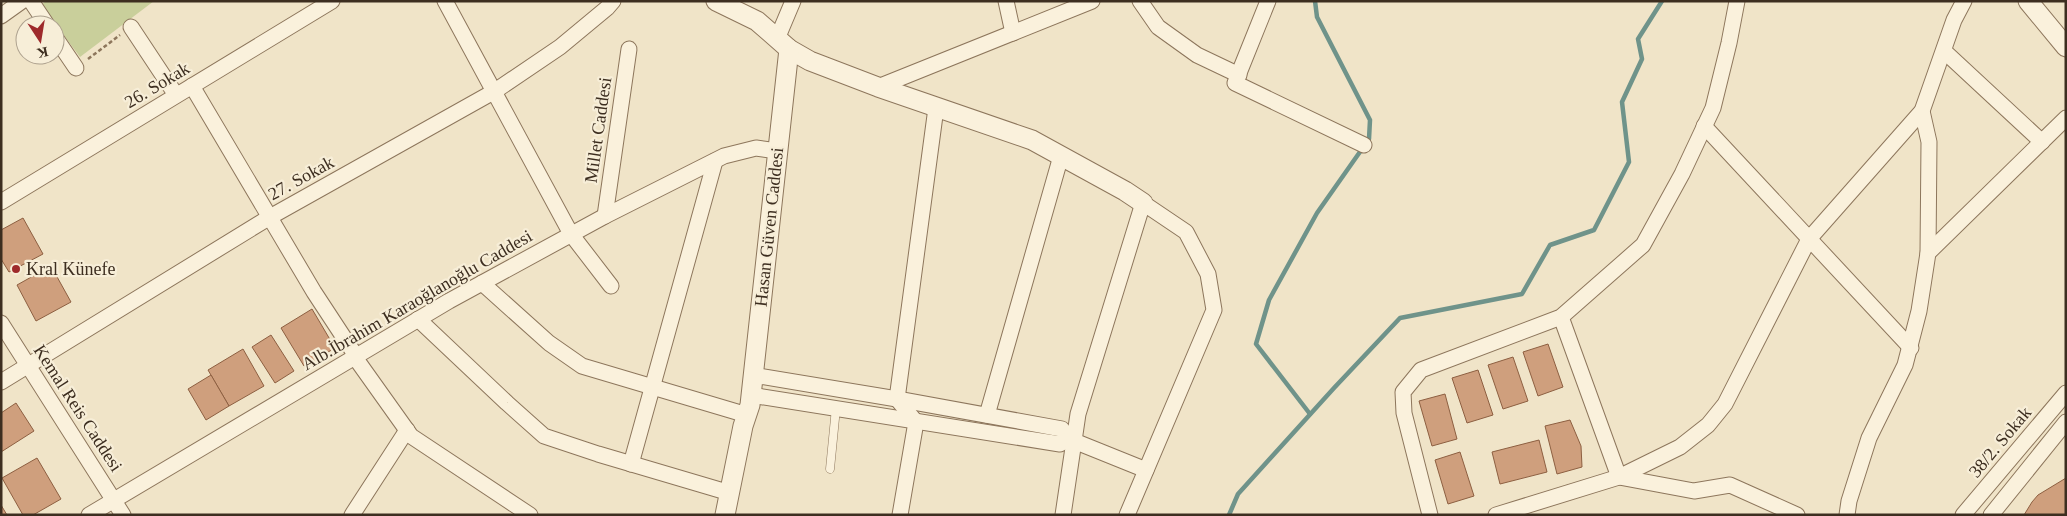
<svg xmlns="http://www.w3.org/2000/svg" width="2067" height="516" viewBox="0 0 2067 516" font-family="'Times New Roman',serif">
	<rect width="100%" height="100%" fill="#f0e4c8"/>
	<path fill="#c9cf9b" d="M46,1h108l-74,56 -39,-52z"/>
	<g fill="none" stroke-linecap="round" stroke-linejoin="round">
		<g stroke="#6f938a" stroke-width="4.5">
			<path d="M1310,414l-54,-70 13,-44 48,-87 52,-74 1,-19 -53,-103 -2,-16"/>
			<path d="M1229,515l9,-21 96,-106 66,-70 122,-24 28,-49 44,-15 35,-68 -7,-60 20,-43 -4,-20 24,-38"/>
		</g>
	</g>
	<g fill="#cf9f7d" stroke="#8d5f41">
		<path d="M23,218l20,36 -34,18 -8,-13v-29z"/>
		<path d="M51,266l20,36 -35,19 -19,-36z"/>
		<path d="M312,309l23,39 -31,18 -23,-38z"/>
		<path d="M271,335l23,36 -19,12 -23,-36z"/>
		<path d="M1548,344l15,43 -25,9 -15,-44z"/>
		<path d="M243,349l21,37 -35,20 -21,-36z"/>
		<path d="M1513,357l15,44 -25,8 -15,-44z"/>
		<path d="M1478,370l15,45 -26,8 -15,-45z"/>
		<path d="M211,375l18,31 -23,14 -18,-31z"/>
		<path d="M1445,394l12,45 -25,7 -13,-45z"/>
		<path d="M16,403l18,28 -33,21v-39z"/>
		<path d="M1570,420l11,26 1,21 -25,7 -12,-48z"/>
		<path d="M1539,440l8,32 -47,12 -8,-32z"/>
		<path d="M1460,452l14,44 -26,8 -13,-44z"/>
		<path d="M37,458l24,41 -28,16h-10l-21,-37z"/>
		<path d="M2066,478v37h-42l8,-13 6,-7z"/>
		<path d="M1,505l6,10h-6z"/>
	</g>
	<g fill="none" stroke-linecap="round" stroke-linejoin="round">
		<defs>
			<path id="service" d="M830,469l6,-61"/>
			<g id="minor">
				<path d="M31,1l16,24"/>
				<path d="M445,1l126,233 40,52"/>
				<path d="M1006,1l7,32"/>
				<path d="M1140,1l18,26 39,28 42,20"/>
				<path d="M1268,1l-33,82 129,62"/>
				<path d="M1,16l21,-15"/>
				<path d="M131,27l45,68"/>
				<path d="M55,37l21,31"/>
				<path d="M777,39l16,-38"/>
				<path d="M1944,51l98,91"/>
				<path d="M192,86l122,206 42,64"/>
				<path d="M878,87l214,-86"/>
				<path d="M1704,126l207,222"/>
				<path d="M1,202l331,-201"/>
				<path d="M605,216l24,-167"/>
				<path d="M1928,253l138,-135"/>
				<path d="M482,283l67,60 33,23 165,49"/>
				<path d="M1561,317l58,160 75,14 36,-6 67,30"/>
				<path d="M418,319l89,84 37,33 54,18 132,39"/>
				<path d="M1,323l122,192"/>
				<path d="M354,356l57,80 119,79"/>
				<path d="M753,375l144,24 165,30 7,10 77,31"/>
				<path d="M1,382l269,-165 225,-126 65,-44 47,-39 6,-7"/>
				<path d="M751,395l309,49 9,-5"/>
				<path d="M987,415l74,-259"/>
				<path d="M631,464l84,-303"/>
				<path d="M89,515l360,-214 156,-85 119,-60 32,-8 21,3"/>
				<path d="M352,515l55,-85"/>
				<path d="M900,515l16,-93 -19,-23 39,-291"/>
				<path d="M1063,515l15,-101 65,-211 43,29 22,42 6,36 -87,205"/>
				<path d="M1430,515l-26,-102 -1,-21 18,-22 140,-53 82,-72 39,-71 31,-66 16,-65 8,-42"/>
				<path d="M1496,515l123,-38 61,-30 28,-22 17,-21 84,-165 113,-128 32,-91 10,-19"/>
				<path d="M1847,515l2,-14 20,-63 36,-73 14,-54 9,-58 1,-111 -7,-31"/>
				<path d="M1963,515l103,-122"/>
				<path d="M1991,515l75,-93"/>
			</g>
			<g id="tertiary">
				<path d="M716,1l41,20 32,28 21,12 68,26 154,53 93,51 18,12"/>
				<path d="M2028,1l38,46"/>
				<path d="M725,515l18,-89 7,-21 39,-356"/>
			</g>
		</defs>
		<use href="#service" stroke="#8d765c" stroke-width="9"/>
		<use href="#minor" stroke="#8d765c" stroke-width="17"/>
		<use href="#tertiary" stroke="#8d765c" stroke-width="21"/>
		<path stroke="#8d765c" stroke-width="2.5" stroke-dasharray="4 2.5" stroke-linecap="butt" d="M88,59l32,-24"/>
		<use href="#service" stroke="#faf1dc" stroke-width="8"/>
		<use href="#minor" stroke="#faf1dc" stroke-width="15"/>
		<use href="#tertiary" stroke="#faf1dc" stroke-width="19"/>
	</g>
	<circle fill="#9e2a2b" stroke="#f7eed8" stroke-width="2" cx="16" cy="269" r="5"/>
	<g text-anchor="middle" dominant-baseline="central" stroke-width="4.5" stroke-linejoin="round" paint-order="stroke">
		<g font-size="18" fill="#3d2e20" stroke="#f7eed8">
			<text transform="translate(157 85) rotate(-31)">26. Sokak</text>
			<text transform="translate(598 130) rotate(-82)">Millet Caddesi</text>
			<text transform="translate(301 178) rotate(-29)">27. Sokak</text>
			<text transform="translate(769 227) rotate(-84)">Hasan Güven Caddesi</text>
			<text transform="translate(417 300) rotate(-30)">Alb.İbrahim Karaoğlanoğlu Caddesi</text>
			<text transform="translate(78 408) rotate(57)">Kemal Reis Caddesi</text>
			<text transform="translate(2000 442) rotate(-50)">38/2. Sokak</text>
		</g>
		<g font-size="18" fill="#3d2e20" stroke="#f7eed8" text-anchor="start">
			<text x="26" y="269">Kral Künefe</text>
		</g>
	</g>
	<rect width="2067" height="516" fill="none" stroke="#3d2e20" stroke-width="5"/>
	<g transform="translate(40 40) rotate(168)"><circle r="24" fill="#f7eed8" stroke="#ada18e"/>
	<path d="M0-4L9 19L0 12L-9 19Z" fill="#9e2a2b"/>
	<text y="-8" font-size="14" font-weight="bold" text-anchor="middle" fill="#3d2e20">K</text>
	</g>
</svg>
